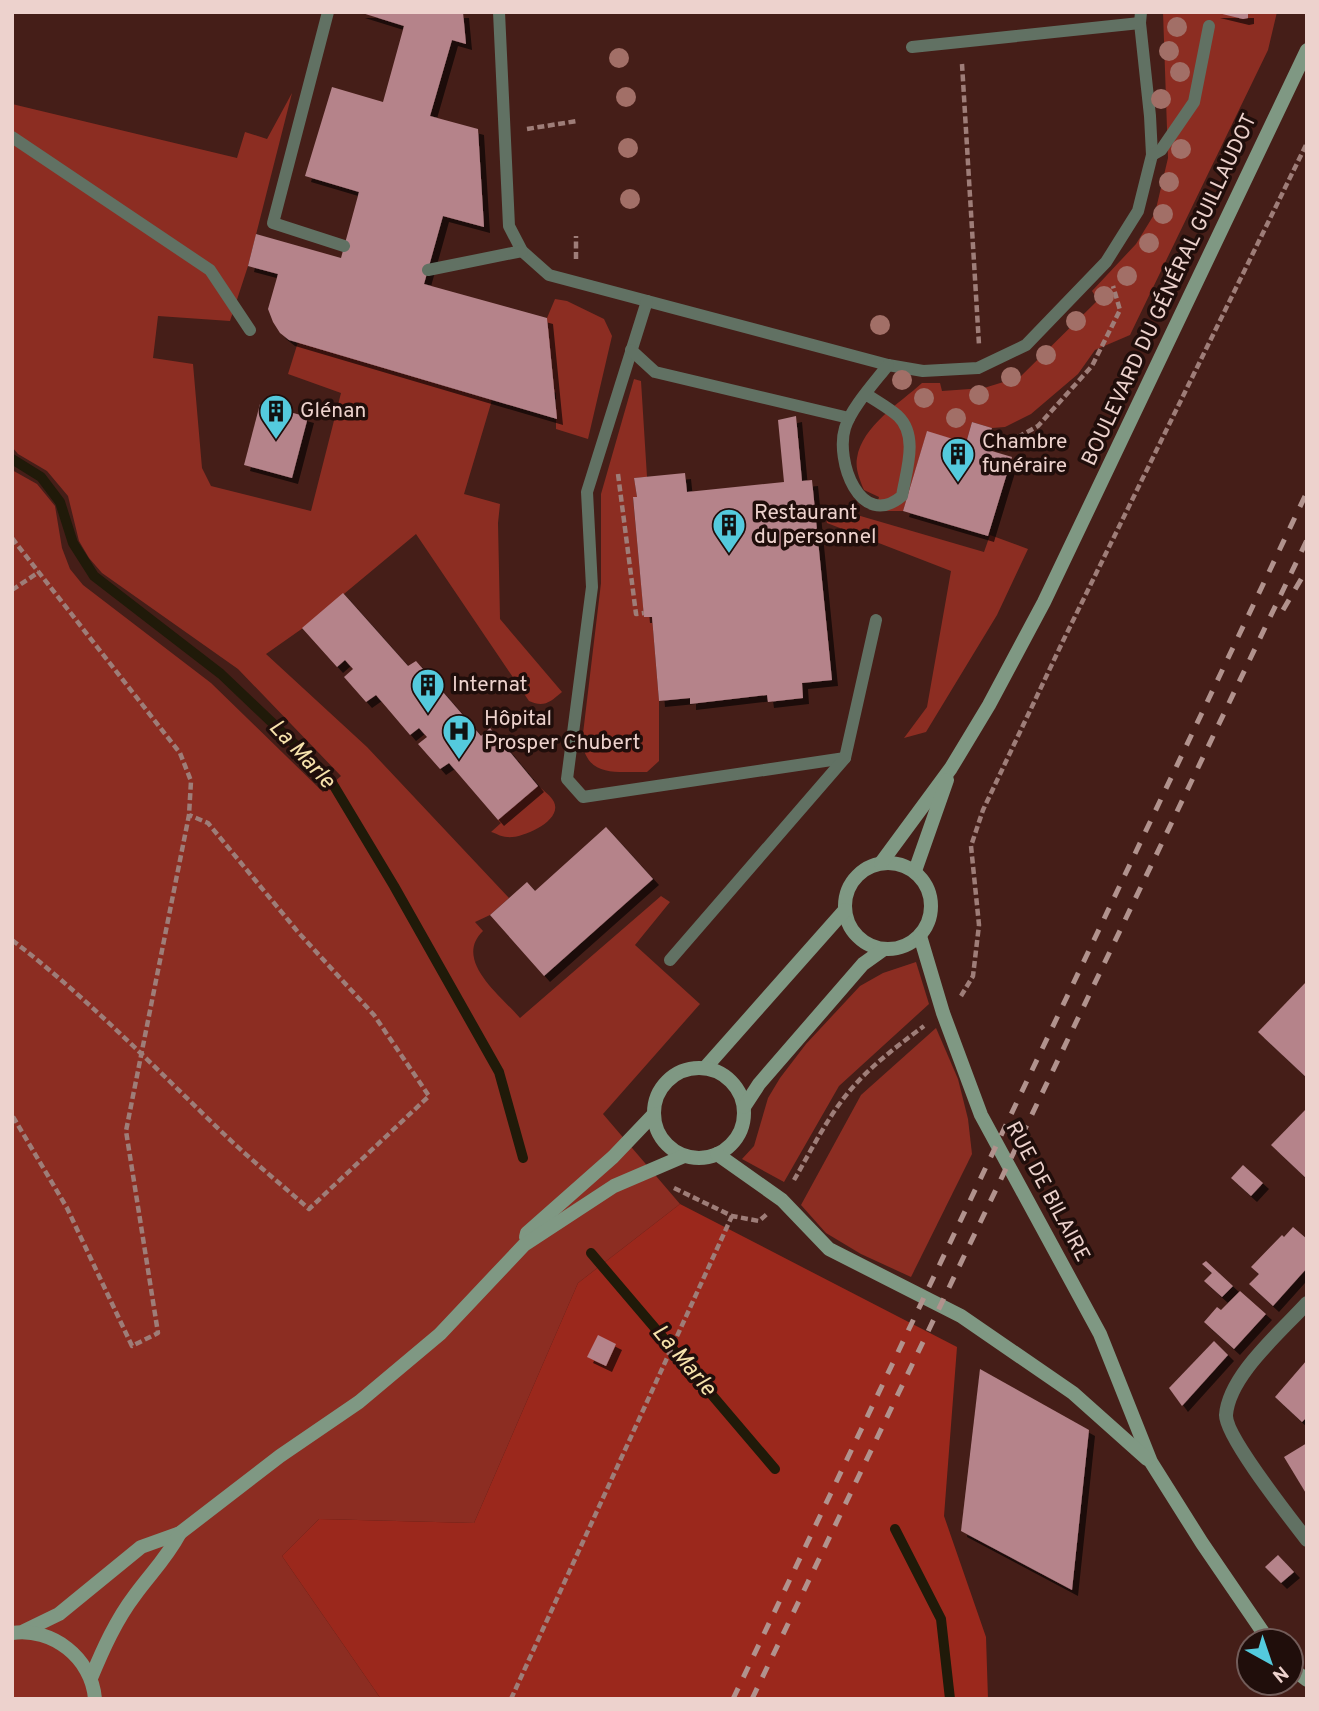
<svg xmlns="http://www.w3.org/2000/svg" width="1319" height="1711" viewBox="0 0 1319 1711" font-family="Overpass,sans-serif">
	<defs>
		<filter id="shadow"><feDropShadow dx="6" dy="6" stdDeviation="0" flood-color="#0009"/></filter>
	</defs>
	<rect width="100%" height="100%" fill="#451e18"/>
	<g fill="#8c2d22">
		<path d="M1163,12h114l-9,38 -138,285 -35,15 -17,24 -47,40 -26,13 -13,1 -20,-6 -6,21 -39,-11 -24,79h-28l4,-14 -15,-7c-4,-10 -9,-21 -7,-32 5,-32 43,-55 65,-75h18l2,8 42,-3 36,-11 78,-77 -6,-9 44,-47 19,-31 13,-55z"/>
		<path d="M292,93l-44,173 -18,55 -72,-5 -5,42 40,6 9,104 9,18 100,25 30,-118 -53,-19 10,-32 194,58 -28,94 36,10 -2,19 2,96 62,73c-12,10 -18,16 -33,9l-113,-167 -113,94 -37,26 101,93 142,151 -19,17 -15,7 8,9c-30,29 17,64 37,87l141,-122 9,6 -35,43 65,59 -97,110 77,90 -102,79 -104,240 -155,-4 -37,37 99,143h-369v-1229l25,14 18,22 7,42 8,21 13,16 128,98 112,109 18,-16 -103,-107 -136,-96 -13,-15 -10,-17 -11,-45 -21,-25 -29,-17 -6,-7v-343l225,54 8,-26 22,7z"/>
		<path d="M555,299l12,2 37,18 8,17 -24,103 -32,-10v-36l-3,-2 -6,-73z"/>
		<path d="M634,379l7,2 6,96 -13,1 3,19 -4,1 11,118 8,1 7,84v60l-12,11c-29,-1 -59,7 -65,-30l19,-159v-89z"/>
		<path d="M824,508h9l151,44 6,-17 38,14 -31,66 -71,117 -22,6 23,-31 24,-136 -124,-48z"/>
		<path d="M538,786c5,4 13,10 16,16 9,19 -33,37 -47,35 -6,0 -11,-4 -16,-5l10,-9 -3,-3z"/>
		<path d="M916,962l13,42 -90,82 -55,96 -42,-23 12,-13 14,-48 12,-20 26,-34 54,-58 23,-13z"/>
		<path d="M936,1028l22,51 10,40 4,35 -61,123 -50,-23 -35,-21 -25,-28 60,-110z"/>
	</g>
	<path fill="#9b281c" d="M680,1204l277,143 -13,169 42,121 2,62h-607l-99,-143 37,-37 155,4 104,-240z"/>
	<g fill="none" stroke-linecap="round" stroke-linejoin="round">
		<g stroke="#201a09" stroke-width="10">
			<path d="M12,459l29,18 19,25 13,41 21,33 127,98 107,102 66,110 105,186 24,86"/>
			<path d="M591,1253l184,216"/>
			<path d="M895,1529l46,90 9,80"/>
		</g>
	</g>
	<g fill="#b5838a" filter="url(#shadow)">
		<path d="M359,12h104l3,32 -14,-4 -22,76 48,13 6,98 -41,-11 -19,68 123,34 10,101 -268,-79 -9,-7 -7,-11 -5,-13 10,-35 -30,-8 8,-32 85,24 18,-66 -54,-16 27,-89 51,15 21,-76z"/>
		<path d="M1214,12h34v6l-5,1z"/>
		<path d="M260,404l48,13 -16,61 -48,-13z"/>
		<path d="M796,416l6,65 10,-1 20,200 -30,3 1,15 -35,4 -1,-7 -77,9v-6l-31,3 -7,-84h-8l-11,-120h4l-3,-19 51,-5 2,19 97,-10 -6,-62z"/>
		<path d="M972,422l20,6 -7,21 27,8 -24,79 -85,-25 24,-80 39,12z"/>
		<path d="M343,593l65,73 8,-5 65,75 9,-8 48,58 -40,34 -49,-57 -9,6 -22,-25 9,-7 -8,-9 -9,7 -34,-40 -10,7 -22,-25 9,-8 -8,-9 -8,7 -35,-39z"/>
		<path d="M606,827l47,52 -109,97 -54,-61 37,-33 8,9z"/>
		<path d="M1307,981v97l-49,-46z"/>
		<path d="M1307,1108v71l-36,-34z"/>
		<path d="M1243,1165l20,18 -12,13 -20,-18z"/>
		<path d="M1293,1227l14,12v29l-34,38 -24,-22 10,-10 -8,-7 31,-32 2,2z"/>
		<path d="M1206,1261l27,25 -11,11 -18,-16 8,-8 -10,-9z"/>
		<path d="M1240,1291l26,23 -32,35 -30,-27 13,-15 4,3z"/>
		<path d="M598,1335l18,9 -10,22 -19,-9z"/>
		<path d="M1214,1341l14,14 -46,51 -13,-18z"/>
		<path d="M1307,1360v57l-5,5 -27,-25z"/>
		<path d="M980,1369l109,61 -17,160 -111,-59z"/>
		<path d="M1307,1443v52l-23,-38z"/>
		<path d="M1278,1555l16,17 -13,11 -16,-16z"/>
	</g>
	<g fill="none" stroke-linecap="round" stroke-linejoin="round">
		<g stroke="#9e7d78" stroke-width="4.5" stroke-dasharray="7 3.5" stroke-linecap="butt">
			<path d="M962,64l17,281"/>
			<path d="M527,129l50,-8"/>
			<path d="M576,259v-23"/>
			<path d="M998,441l11,1 29,-16 54,-60 28,-56 -7,-24"/>
			<path d="M618,474l18,140 8,-1"/>
			<path d="M12,538l168,215 11,28 -2,34 -63,316 32,202 -26,13 -65,-138 -55,-93"/>
			<path d="M12,590l27,-18"/>
			<path d="M12,940c76,58 144,129 213,195 27,26 56,49 84,74l120,-113 -55,-81 -76,-83 -90,-109 -19,-8"/>
			<path d="M961,996l12,-20 6,-51 -8,-79 12,-36 80,-169 244,-498"/>
			<path d="M794,1180c18,-31 35,-66 59,-93 20,-23 47,-43 71,-61"/>
			<path d="M674,1188l58,28 27,5 8,-7"/>
			<path d="M511,1699l221,-483"/>
		</g>
		<g stroke="#617163" stroke-width="12">
			<path d="M328,12l-55,211 71,23"/>
			<path d="M499,12l10,214 13,25 27,24 339,90 35,6 55,-3 48,-23 80,-83 32,-51 14,-56 -2,-39 -10,-93 1,-11"/>
			<path d="M912,47l228,-24"/>
			<path d="M12,137l198,133 40,60"/>
			<path d="M1152,155l9,-5 33,-48 15,-76"/>
			<path d="M428,270l94,-19"/>
			<path d="M647,301l-60,191 5,95 -25,192 16,18 262,-39"/>
			<path d="M631,350l24,22 194,46"/>
			<path d="M866,394c10,7 23,14 32,22 21,20 8,55 4,80 -42,35 -67,-36 -57,-68 6,-20 30,-46 43,-63"/>
			<path d="M670,960l175,-202 31,-138"/>
		</g>
		<path stroke="#617163" stroke-width="14" d="M1307,1303c-26,29 -78,72 -81,112 -1,21 65,104 81,125"/>
		<g stroke="#7f9883" stroke-width="14">
			<circle cx="888" cy="906" r="43"/>
			<path d="M881,863l70,-95 38,-63 55,-103 263,-552"/>
			<path d="M915,871l32,-91"/>
			<path d="M920,936l23,77 38,102 119,219 51,128 51,81 67,98"/>
			<path d="M705,1068l140,-158"/>
			<circle cx="699" cy="1113" r="45"/>
			<path d="M744,1107l15,-23 104,-120 21,-15"/>
			<path d="M717,1154l65,46 47,49 132,67 112,77 74,66"/>
			<path d="M526,1237l1,-4 86,-76 41,-43"/>
			<path d="M24,1631l35,-17 82,-67 39,-14 100,-77 79,-54 81,-68 84,-89 90,-59 70,-30"/>
			<path d="M12,1633c40,-6 80,25 83,66"/>
			<path d="M1291,1668l16,12"/>
			<path d="M91,1678c12,-29 25,-58 44,-83 16,-22 31,-36 45,-62"/>
		</g>
		<g stroke="#b1928d" stroke-width="5" stroke-dasharray="12 12" stroke-linecap="butt">
			<path d="M1283,610l24,-41"/>
			<path d="M733,1699l574,-1207"/>
			<path d="M752,1699l555,-1159"/>
		</g>
	</g>
	<g fill="#a26f67">
		<circle cx="1177" cy="27" r="10"/>
		<circle cx="1169" cy="51" r="10"/>
		<circle cx="619" cy="58" r="10"/>
		<circle cx="1180" cy="72" r="10"/>
		<circle cx="626" cy="97" r="10"/>
		<circle cx="1161" cy="99" r="10"/>
		<circle cx="628" cy="148" r="10"/>
		<circle cx="1181" cy="149" r="10"/>
		<circle cx="1169" cy="182" r="10"/>
		<circle cx="630" cy="199" r="10"/>
		<circle cx="1163" cy="214" r="10"/>
		<circle cx="1149" cy="243" r="10"/>
		<circle cx="1127" cy="276" r="10"/>
		<circle cx="1104" cy="296" r="10"/>
		<circle cx="1076" cy="321" r="10"/>
		<circle cx="880" cy="325" r="10"/>
		<circle cx="1046" cy="355" r="10"/>
		<circle cx="1011" cy="377" r="10"/>
		<circle cx="902" cy="380" r="10"/>
		<circle cx="979" cy="395" r="10"/>
		<circle cx="924" cy="398" r="10"/>
		<circle cx="956" cy="418" r="10"/>
	</g>
	<defs>
		<symbol id="building-pin" viewBox="-11 -11 22 30"><path d="M0 17L-7.5 6A9.5 9.5 0 1 1 7.5 6Z" fill="#54cadd" stroke="#200e0b"/><path d="M-4-6H4V6H1V3H-1V6H-4ZM-2.5-4.3h1.7v1.8h-1.7ZM.8-4.3h1.7v1.8H.8ZM-2.5-1h1.7V.8h-1.7ZM.8-1h1.7V.8H.8Z" fill="#111"/></symbol>
		<symbol id="hospital-pin" viewBox="-11 -11 22 30"><path d="M0 17L-7.5 6A9.5 9.5 0 1 1 7.5 6Z" fill="#54cadd" stroke="#200e0b"/><path d="M-5-5h3v3.5h4V-5h3V5h-3V1.5h-4V5h-3Z" fill="#111"/></symbol>
	</defs>
	<g fill-rule="evenodd">
		<use href="#building-pin" x="257" y="392" width="38" height="52"/>
		<use href="#building-pin" x="939" y="435" width="38" height="52"/>
		<use href="#building-pin" x="710" y="506" width="38" height="52"/>
		<use href="#building-pin" x="409" y="666" width="38" height="52"/>
		<use href="#hospital-pin" x="440" y="712" width="38" height="52"/>
	</g>
	<g text-anchor="middle" dominant-baseline="central" stroke-width="7" stroke-linejoin="round" paint-order="stroke">
		<g font-size="21" fill="#edd2cd" stroke="#200e0b">
			<text transform="translate(1170 290) rotate(-65)">BOULEVARD DU GÉNÉRAL GUILLAUDOT</text>
			<text transform="translate(1047 1192) rotate(62)">RUE DE BILAIRE</text>
		</g>
		<g font-size="21" fill="#edd2cd" stroke="#200e0b" text-anchor="start">
			<text x="300" y="411">Glénan</text>
			<text x="982" y="442">Chambre<tspan x="982" dy="24">funéraire</tspan></text>
			<text x="754" y="513">Restaurant<tspan x="754" dy="24">du personnel</tspan></text>
			<text x="452" y="685">Internat</text>
			<text x="484" y="719">Hôpital<tspan x="484" dy="24">Prosper Chubert</tspan></text>
		</g>
		<g font-size="23" font-style="italic" fill="#f7e2ac" stroke="#200e0b">
			<text transform="translate(301 755) rotate(47)">La Marle</text>
			<text transform="translate(683 1361) rotate(50)">La Marle</text>
		</g>
	</g>
	<rect width="1319" height="1711" fill="none" stroke="#edd2cd" stroke-width="28"/>
	<g transform="translate(1270 1662) rotate(140)"><circle r="33" fill="#200e0b" stroke="#725c59" stroke-width="2"/>
	<path d="M0-5L12 26L0 18L-12 26Z" fill="#54cadd"/>
	<text y="-10" font-size="19" font-weight="bold" text-anchor="middle" fill="#edd2cd">N</text>
	</g>
</svg>
